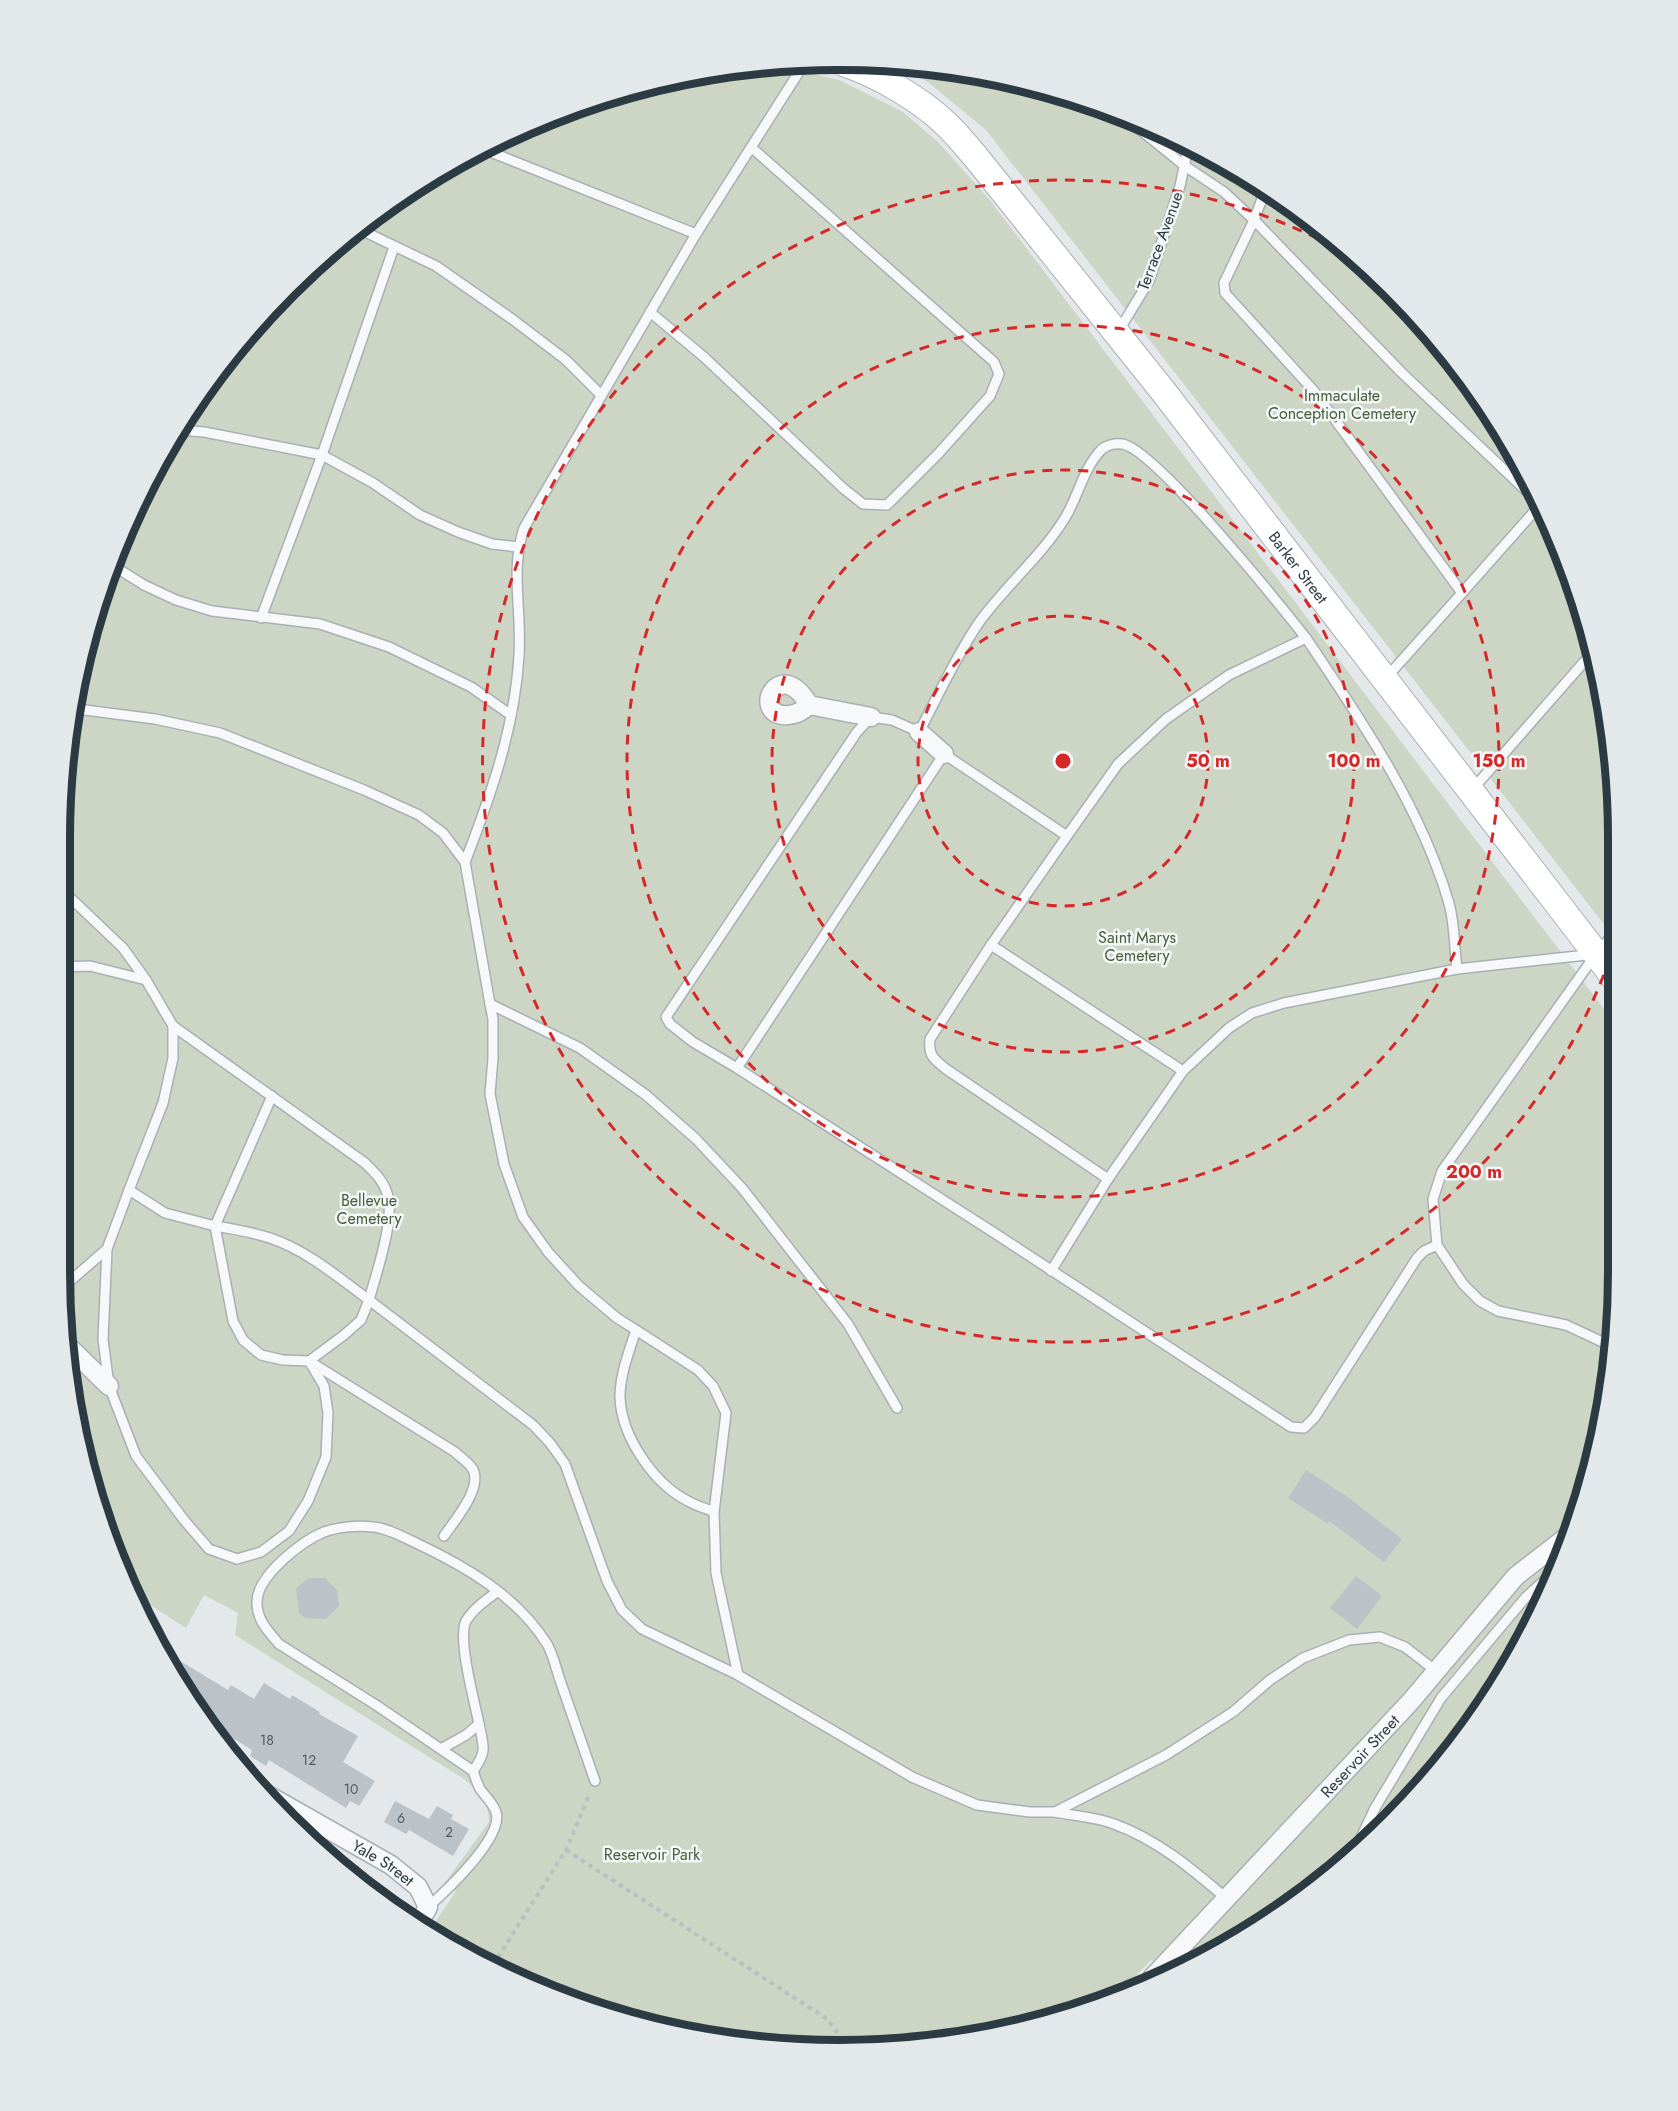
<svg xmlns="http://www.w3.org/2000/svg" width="1678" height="2111" viewBox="0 0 1678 2111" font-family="Jost,sans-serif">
	<rect width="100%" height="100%" fill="#e4e8eb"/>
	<g fill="#cdd5c5">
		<path d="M890,62l151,25 143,53 129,81 112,105 89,124 63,139 39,199 1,153 -631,-811 -58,-48z"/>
		<path d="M776,65l63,15 64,32 35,30 51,57 628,827 1,246 -15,152 -44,146 -72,135 -134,152 -125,90 -58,24 -19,-11 -28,30 -83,35 -201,26 -202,-27 -188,-78 -20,-15 27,-40 -12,-7 45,-62c0,-20 -11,-31 -25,-43l-229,-144 3,-22 -34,-18 -18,33 -48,-31 -52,-124 -26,-201 2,-484 39,-200 64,-139 88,-123 73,-73 124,-89 139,-63 149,-34z"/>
	</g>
	<g fill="#bbc3c8">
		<path d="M1306,1470l40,26 56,43 -18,23 -55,-41 -1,3 -40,-26z"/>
		<path d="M1356,1576l26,20 -25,33 -27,-21z"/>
		<path d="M308,1578h17l12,12 2,16 -13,13 -21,-1 -6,-5 -3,-24z"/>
		<path d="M159,1648l69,42 3,-5 23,14 10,-16 26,16 2,-4 28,17 -1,2 39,22 -15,26 32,19 -16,25 -9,-5 -4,7 -77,-48 -3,6 -16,-10 2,-6 -37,-23 -51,-66z"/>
		<path d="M395,1801l34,18 8,-13 16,9 -2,4 18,10 -16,27 -44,-26 -3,4 -22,-12z"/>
	</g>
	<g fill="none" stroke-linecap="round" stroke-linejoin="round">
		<defs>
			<g id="lane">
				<path d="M1127,119l58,47 39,26 30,28 11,-29"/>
				<path d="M483,149l213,85 108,-170"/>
				<path d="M359,229l77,37 76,53 54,41 35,35"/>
				<path d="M650,312l54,45 140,132 19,15 24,1 51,-51 52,-58 9,-22 -5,-12 -242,-214"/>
				<path d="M1118,332l31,-51 31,-95 9,-43"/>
				<path d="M178,430l26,2 118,23 51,28 47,32 38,17 34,12 26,3"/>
				<path d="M1537,501l-136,-129 -147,-152 -30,63 1,10 89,98 148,202 77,-87"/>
				<path d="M112,565l32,20 32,15 36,11 108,13 69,23 82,40 40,28"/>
				<path d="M261,618l61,-163 72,-208"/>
				<path d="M1386,678l76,-85"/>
				<path d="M77,709l78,10 65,14 144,57 55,25 24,18 22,29 25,142 90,44 66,47 50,44 46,49 106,136 49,84"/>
				<path d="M1472,790l118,-135"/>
				<path d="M1067,836l-76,109 192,126 46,-43 23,-15 32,-10 173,-34c-3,-22 -2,-48 -9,-69 -29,-96 -87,-180 -142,-262"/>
				<path d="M465,862c26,-67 50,-135 54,-207 3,-43 -9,-86 5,-127l172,-294"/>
				<path d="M61,889l62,59 23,32"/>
				<path d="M991,945l-61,94c-2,17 4,20 16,30l162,110 75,-108"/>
				<path d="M1598,952l19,-22"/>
				<path d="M61,967l29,-1 56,14 27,46 192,137c9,9 18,17 22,30 9,24 -11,81 -18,107l164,125 17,18 15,21 42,117 15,29 20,19 96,46 174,102 65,28 53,7h25l111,-57 67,-43 37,-32 33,-22 46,-18 31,-3 25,10 31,24"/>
				<path d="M490,1004l3,15v39l-3,36 14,70 19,53 25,35 31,34 38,32 19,12"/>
				<path d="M737,1068l207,-314 123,82 51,-72 48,-45 63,-44 77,-37c-26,-33 -152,-190 -184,-194 -7,-1 -16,1 -21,6 -18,19 -23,47 -36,68 -24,39 -61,69 -87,106 -23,34 -40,72 -59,108l-27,-12 -21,-3 -14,15 -191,285 4,7 23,18 44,26 259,166 295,193 13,1 11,-11 102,-159 7,-7 13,-6 26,39 17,17 18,10 68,14 45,21"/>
				<path d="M129,1190l34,-87 10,-45v-32"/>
				<path d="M1437,1245l-4,-46 9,-28 154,-217 -139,15"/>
				<path d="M107,1249l-4,90 6,47 27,70 48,64 25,29 28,10 24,-7 28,-21 19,-30 18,-44 2,-44 -4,-27 -15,-25 35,-26 17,-15 8,-20c-31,-23 -63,-50 -99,-62 -18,-6 -37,-9 -55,-12l57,-130"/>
				<path d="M1051,1271l57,-92"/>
				<path d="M62,1288l45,-39 22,-59 36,23 50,13 18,95 10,19 18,15 22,5 26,1 146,91c5,5 13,10 17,16 12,19 -17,52 -28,68"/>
				<path d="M714,1512l12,-99 -13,-27 -15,-16 -62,-40c-7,22 -16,44 -16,67 1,39 34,87 68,104 8,5 17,7 26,11l2,61 22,102"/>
				<path d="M479,1724c-4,-21 -22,-85 -13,-103 7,-12 20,-21 31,-29"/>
				<path d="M441,1749l25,-14 13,-11c5,23 8,28 -6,47l-97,-66 -97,-61c-11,-13 -23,-25 -22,-43 1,-26 45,-60 67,-69 14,-5 34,-7 49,-5 14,1 30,10 43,16 49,23 101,53 131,101 7,12 10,29 15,42 11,32 22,63 33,95"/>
				<path d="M1055,1812c19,4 41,5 59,12 44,16 78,45 113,75"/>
				<path d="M1351,1859l24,-51 66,-110 85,-101 33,-30"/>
				<path d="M428,1907c18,-16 76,-70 68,-95 -3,-9 -11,-16 -16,-23 -3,-6 -5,-12 -7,-18"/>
			</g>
			<g id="street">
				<path d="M809,705c-8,7 -15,11 -26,10 -31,-3 -3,-60 26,-10l62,12"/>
				<path d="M919,732l25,22"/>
				<path d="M70,1348l39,38"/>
				<path id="s1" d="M266,1794l125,71 27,22 10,20 -9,16"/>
				<path id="s2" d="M1152,1978l259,-277 105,-125 53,-41"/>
			</g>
			<g id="secondary">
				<path id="s3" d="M843,63c34,11 79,37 104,62 10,9 19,21 28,31l188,235 454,590"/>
			</g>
		</defs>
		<use href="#lane" stroke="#a9b0b5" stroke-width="12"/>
		<use href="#street" stroke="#a9b0b5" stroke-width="21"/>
		<use href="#secondary" stroke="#a9b0b5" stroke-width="28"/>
		<g stroke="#b9bfc2" stroke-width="4" stroke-dasharray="4.5 4.5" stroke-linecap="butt">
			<path d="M566,1850l261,169 19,25v6"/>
			<path d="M493,1965l73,-115 24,-57"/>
		</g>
		<use href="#lane" stroke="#f6f8f9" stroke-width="9"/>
		<use href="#street" stroke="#f6f8f9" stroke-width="18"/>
		<use href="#secondary" stroke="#fff" stroke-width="26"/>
	</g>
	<g fill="none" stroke="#d62828" stroke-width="3" stroke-dasharray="10 8">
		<circle cx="1063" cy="761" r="145"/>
		<circle cx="1063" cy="761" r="291"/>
		<circle cx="1063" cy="761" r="436"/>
		<path d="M1616 941A581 581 0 1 1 1349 255"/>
	</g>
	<g text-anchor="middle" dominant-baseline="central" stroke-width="5" stroke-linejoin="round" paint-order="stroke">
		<g font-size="14" fill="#505c64">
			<text x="267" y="1740">18</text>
			<text x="309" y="1760">12</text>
			<text x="351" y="1789">10</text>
			<text x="401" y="1818">6</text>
			<text x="449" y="1832">2</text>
		</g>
		<g font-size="16" fill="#2c3a43" stroke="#f3f7f8">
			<text transform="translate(1160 241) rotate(-70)">Terrace Avenue</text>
			<text stroke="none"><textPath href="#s3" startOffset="687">Barker Street</textPath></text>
			<text stroke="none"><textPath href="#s2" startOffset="304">Reservoir Street</textPath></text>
			<text stroke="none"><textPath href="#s1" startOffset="136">Yale Street</textPath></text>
		</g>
		<g font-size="16" fill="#4a5e3a" stroke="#f3f7f8">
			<text x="1342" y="395">Immaculate<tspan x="1342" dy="18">Conception Cemetery</tspan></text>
			<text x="1137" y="937">Saint Marys<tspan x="1137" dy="18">Cemetery</tspan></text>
			<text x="369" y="1200">Bellevue<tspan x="369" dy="18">Cemetery</tspan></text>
			<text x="652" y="1854">Reservoir Park</text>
		</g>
	</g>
	<path d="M0 0H1678V2111H0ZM838 70H840A768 768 0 0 1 1608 838V1272A768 768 0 0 1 840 2040H838A768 768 0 0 1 70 1272V838A768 768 0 0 1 838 70Z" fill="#e3e8ea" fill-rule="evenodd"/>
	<path fill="none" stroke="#2c3a43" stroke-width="8" d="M838 70H840A768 768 0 0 1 1608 838V1272A768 768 0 0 1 840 2040H838A768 768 0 0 1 70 1272V838A768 768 0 0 1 838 70Z"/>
	<circle cx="1063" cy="761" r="9" fill="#d62828" stroke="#f3f7f8" stroke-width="3"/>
	<g font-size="18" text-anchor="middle" font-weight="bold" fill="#d62828" stroke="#f3f7f8" stroke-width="5" stroke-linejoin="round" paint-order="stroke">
		<text x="1208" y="767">50 m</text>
		<text x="1354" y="767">100 m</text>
		<text x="1499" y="767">150 m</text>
		<text x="1474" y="1178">200 m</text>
	</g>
</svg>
